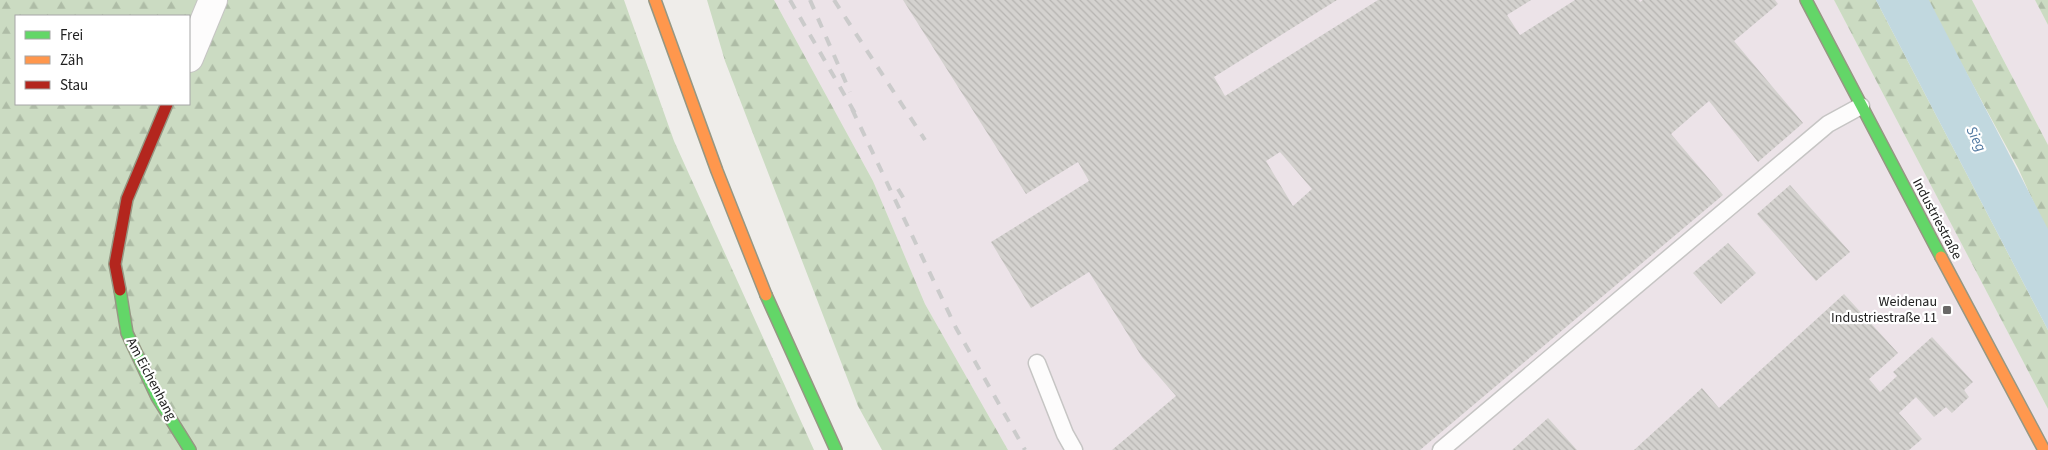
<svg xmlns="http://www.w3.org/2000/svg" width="2048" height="450" viewBox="0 0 2048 450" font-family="'Source Sans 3',sans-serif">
	<defs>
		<pattern id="forest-firs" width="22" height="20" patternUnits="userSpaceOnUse" patternTransform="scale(1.25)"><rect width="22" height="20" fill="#cbdbc2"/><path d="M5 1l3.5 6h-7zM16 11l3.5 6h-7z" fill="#aebca6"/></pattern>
		<pattern id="building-back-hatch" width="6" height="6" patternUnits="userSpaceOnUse" patternTransform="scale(1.25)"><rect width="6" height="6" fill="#d4d2cf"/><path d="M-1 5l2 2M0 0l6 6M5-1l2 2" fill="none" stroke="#b6b4b1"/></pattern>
	</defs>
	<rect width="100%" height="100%" fill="#efedea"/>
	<g fill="#ece3e8">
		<path d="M774,0h1060l214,409v41h-1040l-83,-146 -52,-123z"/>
		<path d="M1972,0h63l13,25v120z"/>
	</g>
	<g fill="url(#forest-firs)" fill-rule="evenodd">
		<path d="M0,0h624l50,141 140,309h-814zM16,16h173v88h-173z"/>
		<path d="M707,0h67l99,181 52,123 83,146h-126l-24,-44 -133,-345z"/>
		<path d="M1834,0h42l172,330v79z"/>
		<path d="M1927,0h45l76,145v89l-30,-66z"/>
		<path d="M2035,0h13v25z"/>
	</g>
	<path fill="#c1d8df" d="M1876,0h53l119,229v101z"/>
	<g fill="url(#building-back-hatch)" fill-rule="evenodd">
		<path d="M903,0h434l-123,77 11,19 153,-96h153l-24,15 13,20 55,-35h64l1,2 3,-2h132l3,4 -44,37 69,82 -45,39 -49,-61 -38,33 52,61 -303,255h-308l64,-54 -34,-39 -53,-85 -58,36 -40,-66 98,-61 -11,-19 -52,32zM1280,152l32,37 -19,17 -27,-45z"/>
		<path d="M1790,185l60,67 -34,29 -59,-67z"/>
		<path d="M1728,243l28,30 -35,31 -28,-31z"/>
		<path d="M1844,294l54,59 -29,26 11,13 17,-16 -4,-4 39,-35 41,45 -9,8 5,7 -17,16 -6,-6 -12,10 -18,-20 -17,16 23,26 -13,11h-275l68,-62 17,20z"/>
		<path d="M1548,418l29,32h-65z"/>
	</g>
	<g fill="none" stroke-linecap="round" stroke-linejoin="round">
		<defs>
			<g id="lane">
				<path d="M1037,363l28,71 9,16"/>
				<path d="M1441,450l387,-326 33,-18"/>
			</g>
			<path id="street" d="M189,58l24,-58"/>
			<g id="fast">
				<path d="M1806,0l135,257"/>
				<path d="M120,290l7,43 30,64 33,53"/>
				<path d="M766,295l70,155"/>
			</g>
			<g id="slow">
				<path d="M655,0l62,171 49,124"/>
				<path d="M1941,257l103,193"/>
			</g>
			<path id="jam" d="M120,290l-5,-26 12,-65 40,-95"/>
		</defs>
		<use href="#lane" stroke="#c6c5c4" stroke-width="19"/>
		<use href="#street" stroke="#c6c5c4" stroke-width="30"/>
		<use href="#fast" stroke="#969783" stroke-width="14"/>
		<use href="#slow" stroke="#969783" stroke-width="14"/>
		<use href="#jam" stroke="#969783" stroke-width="14"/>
		<use href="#lane" stroke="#fdfcfc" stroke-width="16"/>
		<use href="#street" stroke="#fdfcfc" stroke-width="28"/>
		<use href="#fast" stroke="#63d668" stroke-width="11"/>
		<use href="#slow" stroke="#ff974d" stroke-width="11"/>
		<use href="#jam" stroke="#b3261e" stroke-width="11"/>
		<g stroke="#cbcbcb" stroke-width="4" stroke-dasharray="10 10" stroke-linecap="butt">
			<path d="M790,0l66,115"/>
			<path d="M810,0l40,92"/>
			<path d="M834,0l91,140"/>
			<path d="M852,109l104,219 69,122"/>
			<path d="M898,189l9,15"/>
		</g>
	</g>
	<rect fill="#696867" stroke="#fff" stroke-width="2" x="1942" y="305" width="10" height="10" rx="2.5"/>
	<g text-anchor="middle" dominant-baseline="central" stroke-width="4.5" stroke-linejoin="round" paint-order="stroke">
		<g font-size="14" fill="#212121" stroke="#fff">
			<text transform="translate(1937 219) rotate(62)">Industriestraße</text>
			<text transform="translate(151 379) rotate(62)">Am Eichenhang</text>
		</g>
		<g font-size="14" fill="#212121" stroke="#fff" text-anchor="end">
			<text x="1937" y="302">Weidenau<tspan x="1937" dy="16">Industriestraße 11</tspan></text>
		</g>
		<g font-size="15" font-style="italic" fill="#5279a1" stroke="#fff">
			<text transform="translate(1976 139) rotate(63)">Sieg</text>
		</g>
	</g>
	<rect x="15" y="15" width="175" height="90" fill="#ffffff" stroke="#a6a6a6"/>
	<rect x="25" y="31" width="25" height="8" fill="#63d668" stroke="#a6a6a6"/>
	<text x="60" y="40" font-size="15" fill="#212121">Frei</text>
	<rect x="25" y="56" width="25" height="8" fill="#ff974d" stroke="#a6a6a6"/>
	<text x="60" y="65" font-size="15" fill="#212121">Zäh</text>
	<rect x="25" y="81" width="25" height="8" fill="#b3261e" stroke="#a6a6a6"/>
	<text x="60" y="90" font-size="15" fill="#212121">Stau</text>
</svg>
